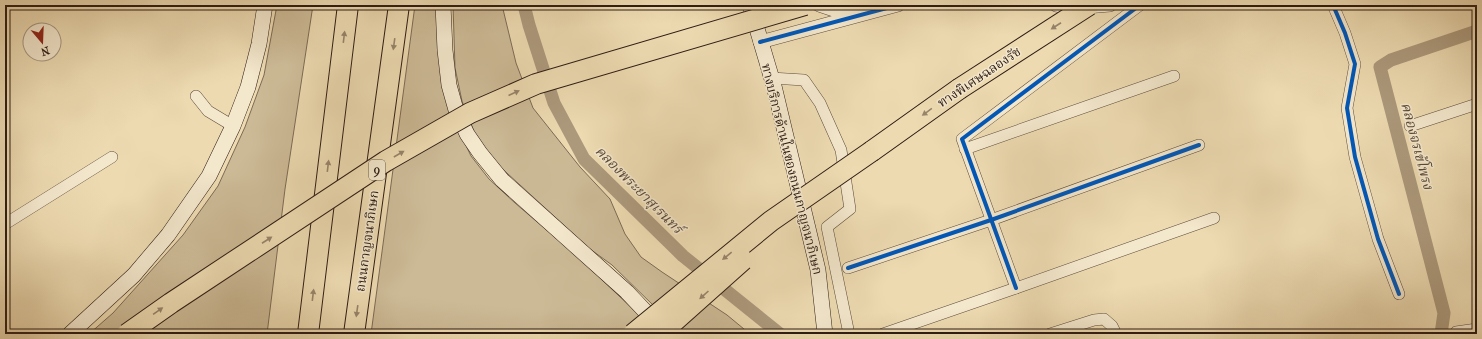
<svg xmlns="http://www.w3.org/2000/svg" width="1482" height="339" viewBox="0 0 1482 339" font-family="'IM FELL French Canon','Noto Serif Thai',serif">
	<rect width="100%" height="100%" fill="#eddab1"/>
	<filter id="stains"><feTurbulence type="fractalNoise" baseFrequency=".005" numOctaves="4"/><feColorMatrix values="0 0 0 0 .2 0 0 0 0 .09 0 0 0 0 .02 0 0 0 .5 -.17"/></filter>
	<radialGradient id="worn" r=".72"><stop offset=".6" stop-color="#630" stop-opacity="0"/><stop offset="1" stop-color="#630" stop-opacity=".3"/></radialGradient>
	<g fill="#ccba96" stroke="#7c6b55">
		<path d="M277,5h36l-28,184 -18,145h-178l24,-21 70,-78 35,-49 27,-59 19,-52z"/>
		<path d="M415,5h22l21,124 13,27 18,23 26,24 63,54 60,57 17,20h-284z"/>
		<path d="M453,5h49l14,58 17,45 47,59 30,32 15,35 16,23 21,15 65,43 23,19h-76l-18,-26 -44,-43 -22,-16 -94,-86 -19,-24 -15,-38 -7,-33z"/>
	</g>
	<g fill="none" stroke-linecap="round" stroke-linejoin="round">
		<g stroke="#ac997c" stroke-width="13">
			<path d="M524,5l5,20 25,78 30,56 99,97 97,78"/>
			<path d="M1441,334l3,-21 -64,-246 11,-7 86,-29"/>
		</g>
		<defs>
			<g id="minor">
				<path d="M1333,5l12,28 10,31 -8,44 8,49 23,82 21,55"/>
				<path d="M771,78l33,2 16,23 21,47 9,59 -23,18 22,107"/>
				<path d="M196,96l12,15 25,15"/>
				<path d="M1410,126l67,-22"/>
				<path d="M965,149l209,-73"/>
				<path d="M5,224l107,-67"/>
				<path d="M848,268l143,-48 208,-75"/>
				<path d="M1016,288l-54,-149 178,-134"/>
				<path d="M1456,332l21,-3"/>
				<path d="M883,334l133,-46 198,-70"/>
				<path d="M1050,334l44,-14 10,-1 8,7 4,8"/>
			</g>
			<g id="tertiary">
				<path d="M819,5l33,11"/>
				<path d="M1056,5l17,3 37,-3"/>
				<path d="M760,42l138,-37"/>
			</g>
			<g id="secondary">
				<path d="M443,5l2,45 4,35 7,25 11,24 13,19 22,27 125,112 32,34"/>
				<path d="M750,5l24,81 44,184 7,64"/>
				<path d="M70,334l64,-59 34,-40 41,-59 24,-50 15,-39 11,-43 6,-39"/>
			</g>
			<g id="motorway">
				<path d="M872,151l87,-62"/>
				<path d="M308,334l40,-329"/>
				<path d="M354,334l45,-329"/>
			</g>
		</defs>
		<use href="#minor" stroke="#5d4c3b" stroke-width="12"/>
		<use href="#tertiary" stroke="#5d4c3b" stroke-width="14"/>
		<use href="#secondary" stroke="#2d1c14" stroke-width="16"/>
		<use href="#motorway" stroke="#2d1c14" stroke-width="22"/>
		<use href="#minor" stroke="#f3e7cc" stroke-width="11"/>
		<use href="#tertiary" stroke="#f3e7cc" stroke-width="13"/>
		<use href="#secondary" stroke="#f3e7cc" stroke-width="15"/>
		<use href="#motorway" stroke="#eddab1" stroke-width="20"/>
		<defs>
			<g id="motorway-bridge">
				<path d="M959,89l130,-84"/>
				<path d="M127,334l44,-31 215,-142 84,-48 66,-29 269,-79"/>
				<path d="M633,334l138,-113 101,-70"/>
				<path d="M660,334l83,-74"/>
			</g>
		</defs>
		<use href="#motorway-bridge" stroke="#2d1c14" stroke-width="22" stroke-linecap="butt"/>
		<use href="#motorway-bridge" stroke="#eddab1" stroke-width="20"/>
		<defs>
			<g id="cycleway">
				<path d="M1333,5l12,28 10,31 -8,44 8,49 23,82 21,55"/>
				<path d="M760,42l138,-37"/>
				<path d="M848,268l143,-48 208,-75"/>
				<path d="M1016,288l-54,-149 178,-134"/>
			</g>
		</defs>
		<use href="#cycleway" stroke="#f3e7cc" stroke-width="6"/>
		<use href="#cycleway" stroke="#0057b8" stroke-width="4"/>
	</g>
	<defs><path id="oneway-solid" d="M-6-.8H1V-3.2L6.5 0L1 3.2V.8H-6Z"/></defs>
	<g fill="#97846a">
		<use href="#oneway-solid" transform="translate(1056 26) rotate(147)"/>
		<use href="#oneway-solid" transform="translate(344 37) rotate(-83)"/>
		<use href="#oneway-solid" transform="translate(394 44) rotate(98)"/>
		<use href="#oneway-solid" transform="translate(514 93) rotate(-24)"/>
		<use href="#oneway-solid" transform="translate(927 112) rotate(144)"/>
		<use href="#oneway-solid" transform="translate(399 154) rotate(-30)"/>
		<use href="#oneway-solid" transform="translate(328 166) rotate(-83)"/>
		<use href="#oneway-solid" transform="translate(267 240) rotate(-33)"/>
		<use href="#oneway-solid" transform="translate(727 256) rotate(141)"/>
		<use href="#oneway-solid" transform="translate(313 295) rotate(-83)"/>
		<use href="#oneway-solid" transform="translate(704 295) rotate(138)"/>
		<use href="#oneway-solid" transform="translate(158 311) rotate(-35)"/>
		<use href="#oneway-solid" transform="translate(357 311) rotate(98)"/>
	</g>
	<g text-anchor="middle" dominant-baseline="central" stroke-width="3" stroke-linejoin="round" paint-order="stroke">
		<rect fill="#f3e7cc" stroke="#68594b" stroke-width="1" x="369" y="160" width="16" height="20" rx="3"/>
		<g font-size="12" font-weight="bold" fill="#2d1c14">
			<text x="377" y="170">9</text>
		</g>
		<g font-size="13" fill="#2d1c14" stroke="#f3e7cc">
			<text transform="translate(979 77) rotate(-34)">ทางพิเศษฉลองรัช</text>
			<text transform="translate(792 169) rotate(76)">ทางบริการด้านในของถนนกาญจนาภิเษก</text>
			<text transform="translate(367 241) rotate(-82)">ถนนกาญจนาภิเษก</text>
		</g>
		<g font-size="14" font-style="italic" fill="#594838" stroke="#f3e7cc">
			<text transform="translate(1417 146) rotate(75)">คลองจรเข้โพรง</text>
			<text transform="translate(639 190) rotate(45)">คลองพระยาสุเรนทร์</text>
		</g>
	</g>
	<rect width="1482" height="339" fill="none" stroke="#eddab1" stroke-width="20"/>
	<rect x="6" y="6" width="1470" height="327" fill="none" stroke="#2d1c14" stroke-width="2"/>
	<rect x="10" y="10" width="1462" height="319" fill="none" stroke="#2d1c14"/>
	<g transform="translate(42 42) rotate(161)"><circle r="19" fill="#f3e7cc" stroke="#a49682"/>
	<path d="M0-3L7 15L0 10L-7 15Z" fill="#8f2418"/>
	<text y="-6" font-size="11" font-weight="bold" text-anchor="middle" fill="#2d1c14">N</text>
	</g>
	<rect width="100%" height="100%" filter="url(#stains)"/>
	<rect width="100%" height="100%" fill="url(#worn)"/>
</svg>
